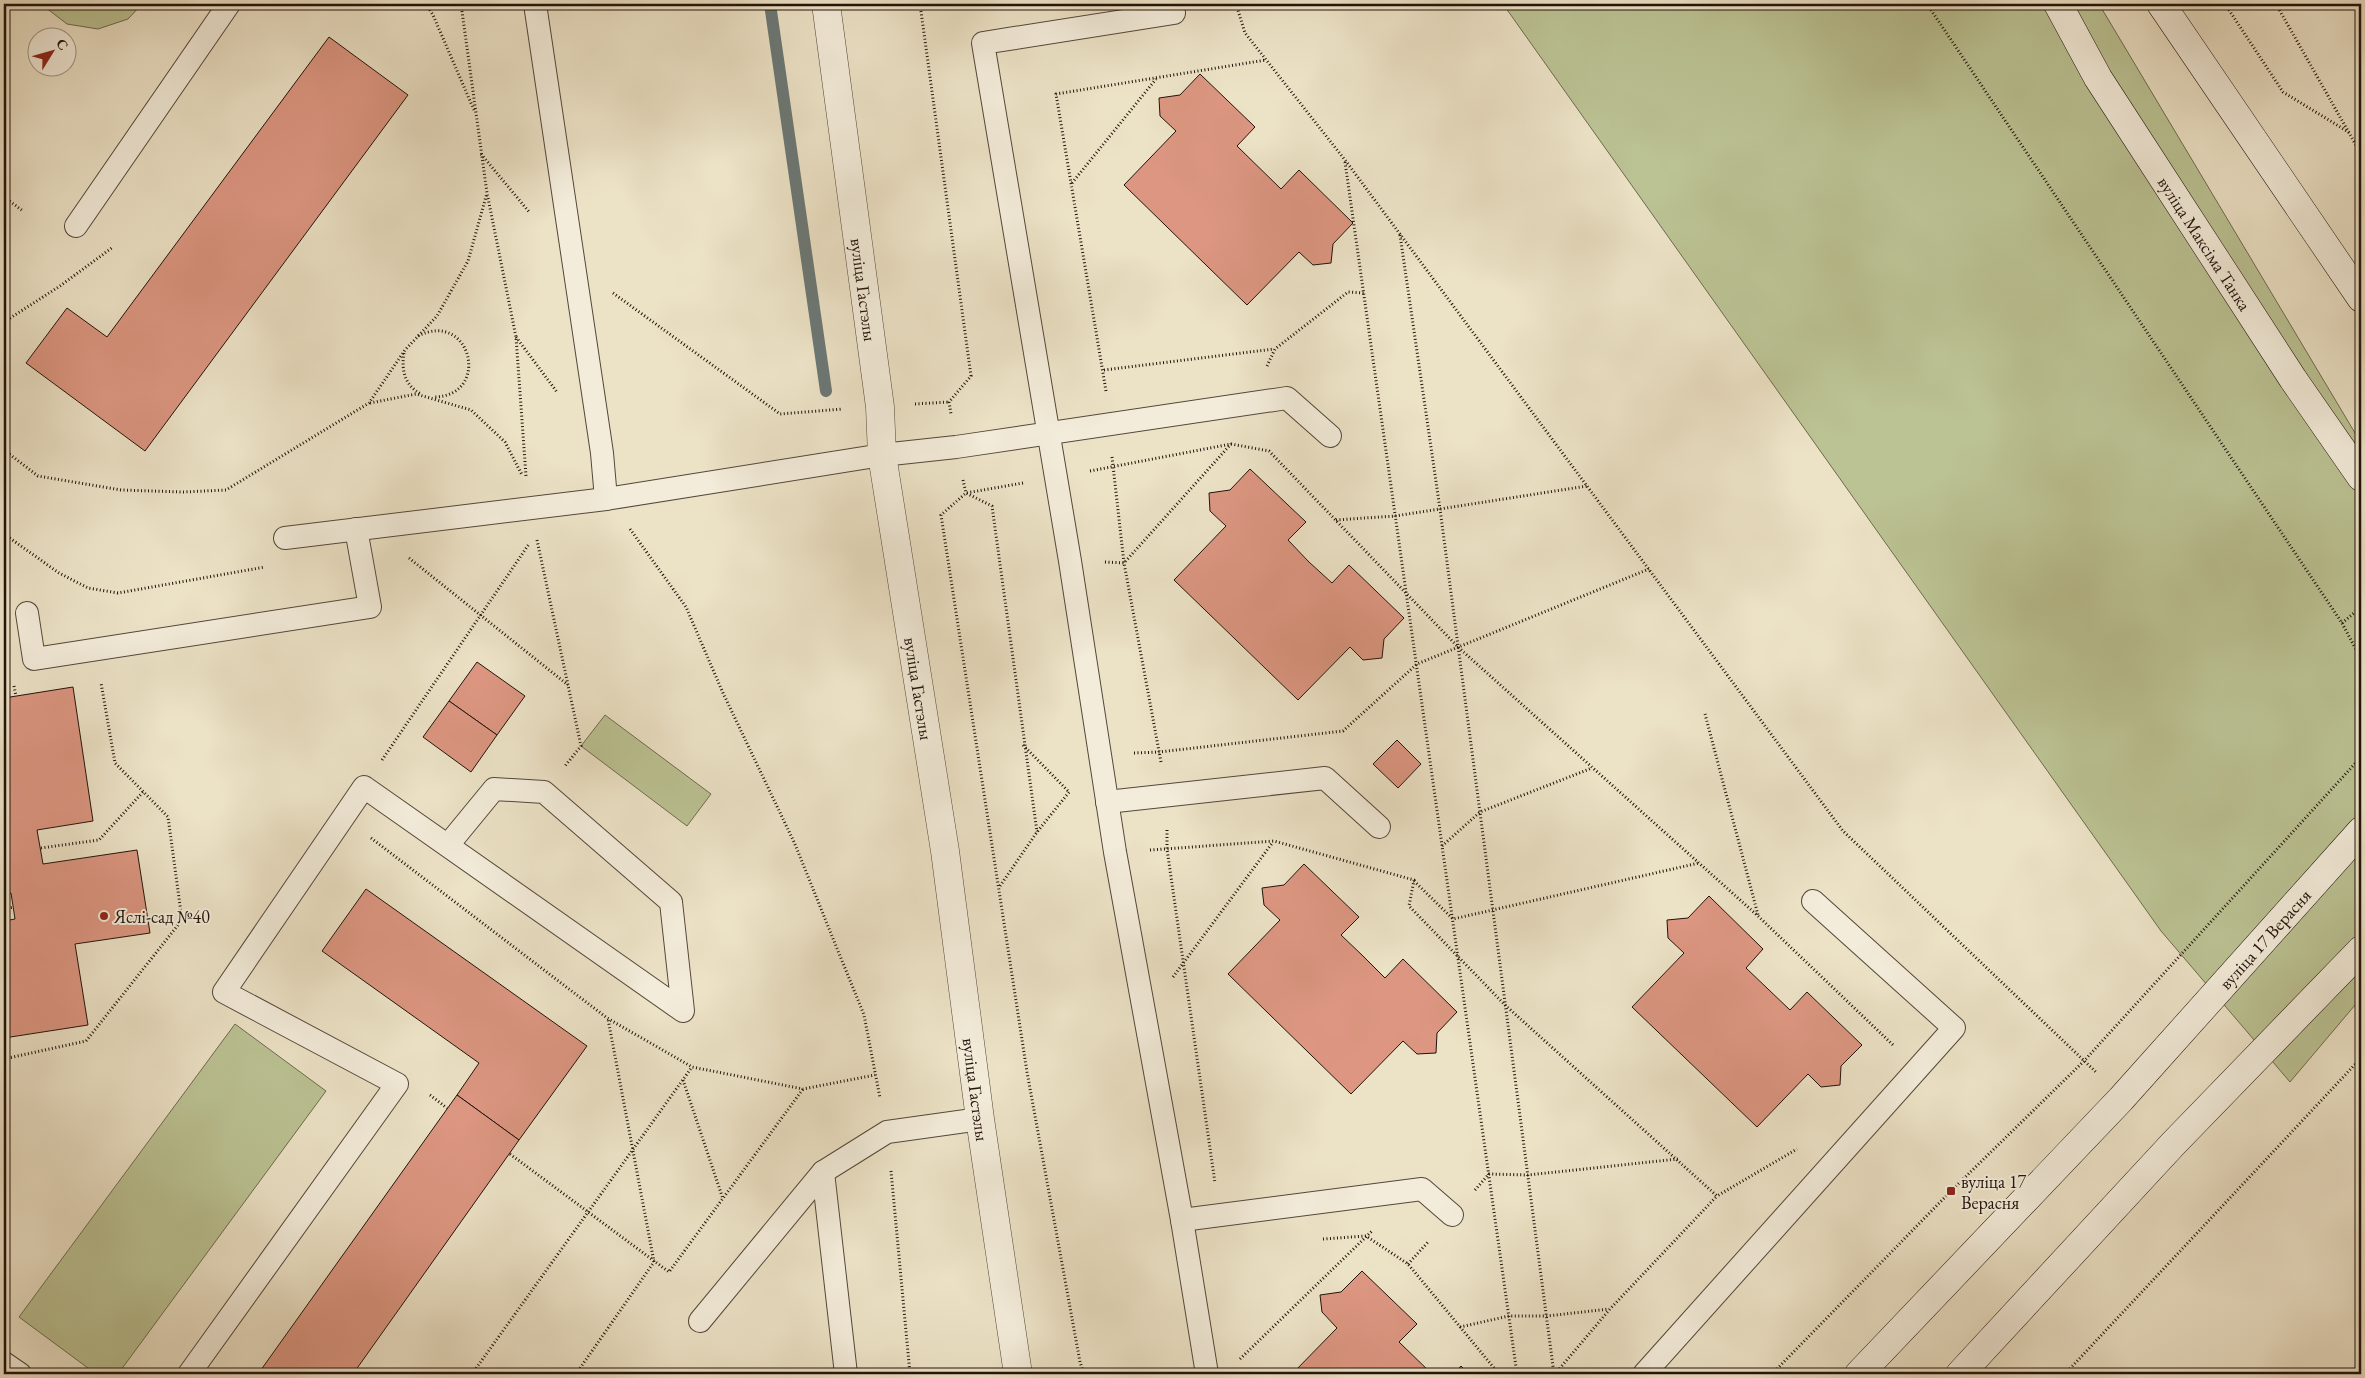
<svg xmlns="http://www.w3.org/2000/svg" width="2365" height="1378" viewBox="0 0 2365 1378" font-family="'EB Garamond',serif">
	<rect width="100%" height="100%" fill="#ece2c6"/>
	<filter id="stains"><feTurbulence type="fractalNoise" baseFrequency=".004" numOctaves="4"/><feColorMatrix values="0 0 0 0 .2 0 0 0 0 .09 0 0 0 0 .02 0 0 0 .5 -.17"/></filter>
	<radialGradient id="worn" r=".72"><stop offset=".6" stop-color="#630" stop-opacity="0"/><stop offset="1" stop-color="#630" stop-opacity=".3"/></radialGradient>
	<g fill="#bbc293" stroke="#6e6a4f">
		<path d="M41,4h101l-14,15 -30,10 -31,-5z"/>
		<path d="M1503,4h596l262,439v555l-71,84 -129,-151z"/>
		<path d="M605,715l106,79 -24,32 -106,-80z"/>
		<path d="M235,1024l91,67 -208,283h-22l-77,-57z"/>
	</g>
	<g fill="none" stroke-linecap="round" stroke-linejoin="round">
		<path stroke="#6b7876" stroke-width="12" d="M770,4l56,387"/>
	</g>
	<g fill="#dc9681" stroke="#22130b">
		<path d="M329,37l79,58 -263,356 -119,-88 41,-55 40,29z"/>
		<path d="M1200,74l55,53 -18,19 44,43 18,-19 54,53 -20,21 -2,19 -18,2 -14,-13 -52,53 -123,-120 52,-54 -16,-15 -1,-18 21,-3z"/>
		<path d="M1250,469l56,53 -18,18 21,22 23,21 17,-18 55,53 -20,21 -2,19 -19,2 -13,-13 -52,53 -124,-120 52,-54 -16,-15 -1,-18 21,-3z"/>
		<path d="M477,662l48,34 -28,39 -48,-34z"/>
		<path d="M73,687l20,134 -56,9 6,34 94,-14 13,83 -75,11 13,81 -84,13v-117l11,-2 -4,-26 -7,1v-196z"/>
		<path d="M449,701l48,34 -26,37 -48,-35z"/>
		<path d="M1397,740l24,24 -23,24 -25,-24z"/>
		<path d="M1304,864l55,53 -18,18 22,21 22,22 18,-19 54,53 -20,21 -1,20 -19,1 -14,-13 -52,53 -123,-120 52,-54 -16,-15 -2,-17 22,-3z"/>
		<path d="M366,889l221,157 -68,94 -62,-45 22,-32 -157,-112z"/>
		<path d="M1709,896l54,53 -17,19 44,42 17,-18 55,53 -21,21 -1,19 -19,2 -13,-13 -51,53 -125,-120 52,-54 -16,-15 -1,-18 21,-2z"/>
		<path d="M457,1095l62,45 -166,234h-95z"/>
		<path d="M1362,1271l55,53 -18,18 33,32h-140l45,-46 -15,-16 -2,-17 21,-3z"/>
		<path d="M1461,1366l8,8h-16z"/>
	</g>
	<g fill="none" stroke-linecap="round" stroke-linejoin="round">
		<defs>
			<g id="service">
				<path d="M535,4l67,449 4,46 276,-44 74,-8 331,-49 43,38"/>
				<path d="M1170,4l4,9 -191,30 87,518 45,291 67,368 25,154"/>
				<path d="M76,226l153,-222"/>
				<path d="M285,538l321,-39"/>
				<path d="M27,613l7,46 336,-52 -14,-78"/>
				<path d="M1107,802l218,-24 54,49"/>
				<path d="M823,1172l23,202"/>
				<path d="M1182,1220l240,-31 30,26"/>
				<path d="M700,1321l123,-149 64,-40 93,-13"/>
				<path d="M4,1363l16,11"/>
				<path d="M189,1374l208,-290 -173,-92 140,-205 319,224 -12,-109 -127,-110 -50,-3 -46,56"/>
				<path d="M1644,1374l310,-346 -141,-127"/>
			</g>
			<g id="minor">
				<path id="s1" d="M826,4l54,403 2,48 63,396 35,268 38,255"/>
			</g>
			<g id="secondary">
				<path id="s2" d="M2058,4l40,74 195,301 68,98"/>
				<path d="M2161,4l200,294"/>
				<path id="s3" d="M1859,1374l262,-275 240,-268"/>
				<path d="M1960,1374l213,-230 188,-194"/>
			</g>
		</defs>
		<use href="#service" stroke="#54473a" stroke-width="24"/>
		<use href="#minor" stroke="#54473a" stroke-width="29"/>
		<use href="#secondary" stroke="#22130b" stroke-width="29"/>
		<g stroke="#22130b" stroke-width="3" stroke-dasharray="1 2.5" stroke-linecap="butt">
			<path d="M426,4l7,11 41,95"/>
			<path d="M461,4l26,189 29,144 10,139"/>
			<path d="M920,4l51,372 -22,26 2,12"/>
			<path d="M1236,4l9,29 100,127 498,671 254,242"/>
			<path d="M1927,4l415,619 19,36"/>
			<path d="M2225,4l58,88 67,41"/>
			<path d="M2276,4l85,150"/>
			<path d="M481,154l49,59"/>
			<path d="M1345,162l172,1212"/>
			<path d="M1072,183l84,-104"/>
			<path d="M4,197l19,14"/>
			<path d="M1400,235l40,274 114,865"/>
			<path d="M613,293l167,121 63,-5"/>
			<path d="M4,322l56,-36 53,-39"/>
			<path d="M418,336c53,-27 74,60 16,61"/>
			<path d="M516,337l41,55"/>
			<path d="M404,353c-3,17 1,33 17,41"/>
			<path d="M1267,366l8,-17 73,-57 16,1"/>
			<path d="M1104,370l170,-21"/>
			<path d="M1106,391l-50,-297 210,-34"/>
			<path d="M370,403l46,-9 55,16 34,32 17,33"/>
			<path d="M915,404l34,-2"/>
			<path d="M4,450l34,26 83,14 62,2 43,-2 143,-87 36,-53 32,-34 31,-55 19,-68"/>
			<path d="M1112,457l12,106 37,199"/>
			<path d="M1090,471l141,-27 38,7 189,196 300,269 135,129"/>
			<path d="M963,480l3,13 26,13 45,326"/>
			<path d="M1023,483l-57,10 -25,22 86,557 53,290 4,12"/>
			<path d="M1336,520l59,-4 192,-30"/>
			<path d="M630,529l56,78 37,86 71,149 70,173 16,83"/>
			<path d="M4,534l55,39 29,15 30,5 147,-26"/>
			<path d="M537,540l44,206 -16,20"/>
			<path d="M409,558l159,127"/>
			<path d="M1105,562l19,1 107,-119"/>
			<path d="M2342,623l19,-16"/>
			<path d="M14,686l2,10"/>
			<path d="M1705,714l53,201"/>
			<path d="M1023,745l46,47"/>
			<path d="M1134,753l25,-1 184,-21 74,-67 232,-95"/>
			<path d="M382,760l147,-216"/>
			<path d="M1167,830v19l48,334"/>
			<path d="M371,838l236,180 85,49 111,22 72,-14"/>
			<path d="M1442,846l38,-34 112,-44"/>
			<path d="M41,848l58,-8 44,-48"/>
			<path d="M1150,850l124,-9 140,39 -5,26 96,99 212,191 80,-47"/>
			<path d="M1414,881l39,38 246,-56"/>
			<path d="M1000,886l37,-54 33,-41"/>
			<path d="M4,909l10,-2"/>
			<path d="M1173,977l100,-135"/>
			<path d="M4,1059l82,-18 96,-121 -14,-103 -53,-54 -14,-80"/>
			<path d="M683,1080l40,119"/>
			<path d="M430,1095l17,13"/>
			<path d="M510,1154l159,118 134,-183"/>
			<path d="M891,1171l19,203"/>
			<path d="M1475,1190l14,-16 39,1 150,-16"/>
			<path d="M1323,1239l43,-3 42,28 91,110"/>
			<path d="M1408,1264l21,-23"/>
			<path d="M1460,1327l49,-11h38l62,-7"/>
			<path d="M1240,1359l132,-128"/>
			<path d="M472,1374l220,-307"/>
			<path d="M576,1374l78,-112 -46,-243"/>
			<path d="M1555,1374l55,-65 107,-113"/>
			<path d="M1772,1374l179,-183 133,-130 277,-304"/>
			<path d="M2065,1374l296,-316"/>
		</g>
		<use href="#service" stroke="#f3ecda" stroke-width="22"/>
		<use href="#minor" stroke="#f3ecda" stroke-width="28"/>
		<use href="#secondary" stroke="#f3ecda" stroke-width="28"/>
	</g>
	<g fill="#8f2418" stroke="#f3ecda" stroke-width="2">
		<circle cx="104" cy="916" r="5"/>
		<rect x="1946" y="1186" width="10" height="10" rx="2.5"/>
	</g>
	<g text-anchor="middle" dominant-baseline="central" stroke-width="4" stroke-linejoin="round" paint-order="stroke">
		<g font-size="18" fill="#22130b" stroke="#f3ecda">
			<text stroke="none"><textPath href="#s2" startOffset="281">вуліца Максіма Танка</textPath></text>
			<text stroke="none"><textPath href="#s1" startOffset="288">вуліца Гастэлы</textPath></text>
			<text stroke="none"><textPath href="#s1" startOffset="691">вуліца Гастэлы</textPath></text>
			<text stroke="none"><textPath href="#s3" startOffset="595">вуліца 17 Верасня</textPath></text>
			<text stroke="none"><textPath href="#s1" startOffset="1096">вуліца Гастэлы</textPath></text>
		</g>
		<g font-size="18" fill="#22130b" stroke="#f3ecda" text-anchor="start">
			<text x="114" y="916">Яслі-сад №40</text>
			<text x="1961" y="1181">вуліца 17<tspan x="1961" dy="21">Верасня</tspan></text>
		</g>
	</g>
	<rect width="2365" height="1378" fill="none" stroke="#ece2c6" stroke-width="20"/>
	<rect x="5" y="5" width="2355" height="1368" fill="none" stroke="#22130b" stroke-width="2.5"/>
	<rect x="10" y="10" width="2345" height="1358" fill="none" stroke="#22130b"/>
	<g transform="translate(52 52) rotate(53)"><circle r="24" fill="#f3ecda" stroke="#9f9587"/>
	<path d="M0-4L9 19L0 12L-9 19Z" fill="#8f2418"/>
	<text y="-8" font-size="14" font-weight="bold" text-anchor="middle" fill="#22130b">С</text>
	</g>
	<rect width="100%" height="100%" filter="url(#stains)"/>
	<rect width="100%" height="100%" fill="url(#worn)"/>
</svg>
